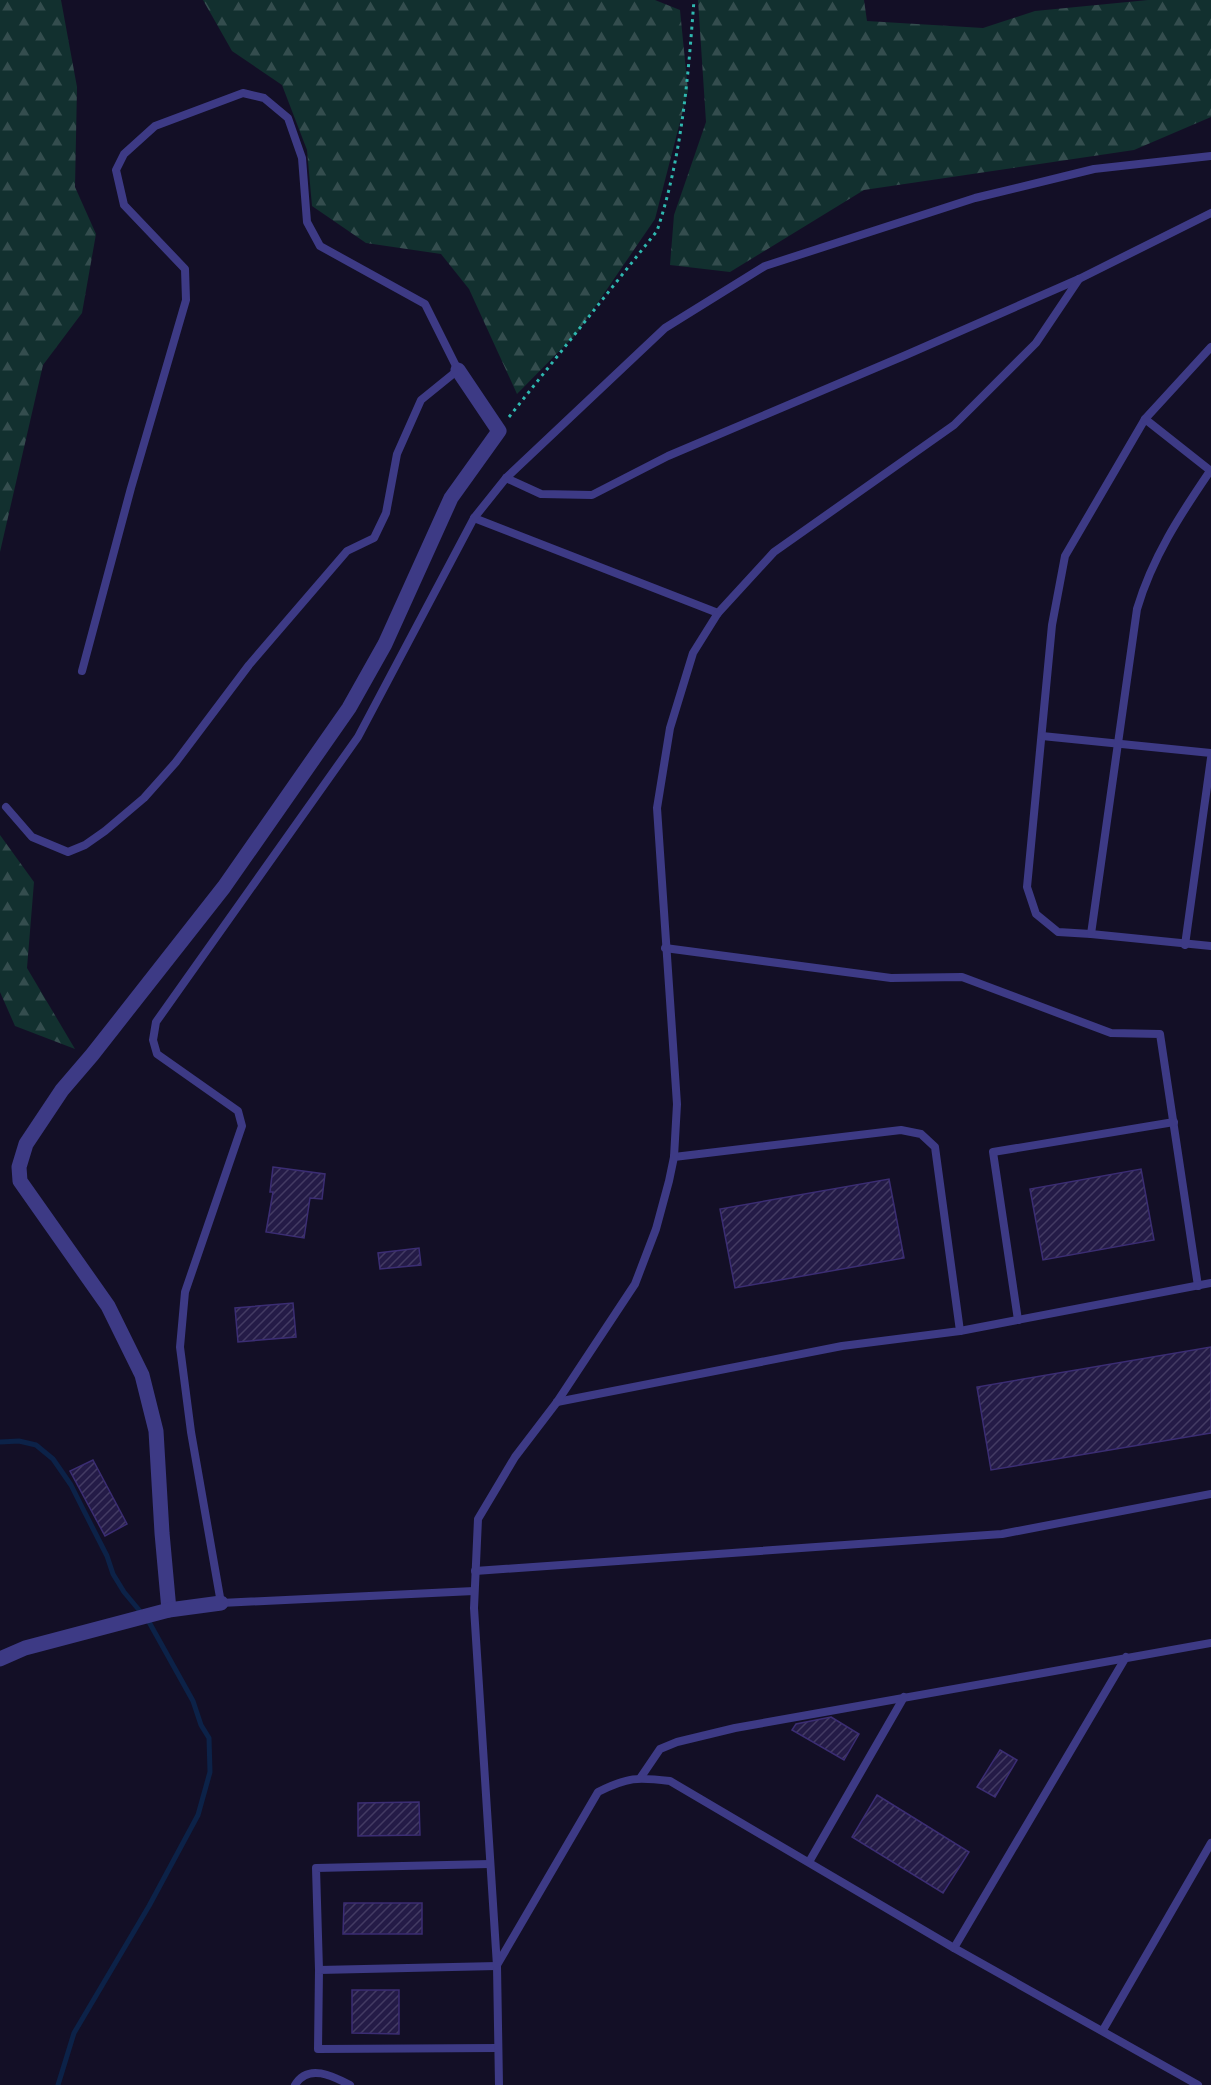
<svg xmlns="http://www.w3.org/2000/svg" width="1211" height="2085" viewBox="0 0 1211 2085" font-family="Inter,sans-serif">
	<defs>
		<pattern id="forest-firs" width="22" height="20" patternUnits="userSpaceOnUse" patternTransform="scale(1.5)"><rect width="22" height="20" fill="#12302f"/><path d="M5 1l3.5 6h-7zM16 11l3.5 6h-7z" fill="#344d4e"/></pattern>
		<pattern id="building-hatch" width="6" height="6" patternUnits="userSpaceOnUse" patternTransform="scale(1.5)"><rect width="6" height="6" fill="#241b47"/><path d="M-1 1l2-2M0 6l6-6M5 7l2-2" fill="none" stroke="#433b63"/></pattern>
	</defs>
	<rect width="100%" height="100%" fill="#130f26"/>
	<g fill="url(#forest-firs)">
		<path d="M0,0h61l16,87 -2,100 21,47 -14,79 -39,52 -43,187z"/>
		<path d="M203,0h452l25,10 8,81 -33,128 -78,114 -60,61 -48,-105 -28,-35 -75,-11 -54,-37 -5,-56 -25,-65 -50,-34z"/>
		<path d="M698,0h166l3,21 116,7 52,-17 113,-11h63v117l-77,33 -270,40 -134,82 -60,-7 4,-50 32,-93z"/>
		<path d="M0,835l34,47 -7,86 48,81 -60,-23 -15,-34z"/>
	</g>
	<g fill="none" stroke-linecap="round" stroke-linejoin="round">
		<path stroke="#0c2248" stroke-width="5" d="M0,1442l19,-1 17,4 17,14 18,26 11,22 25,49 6,18 11,18 25,30 44,79 8,24 8,13 1,34 -12,43 -49,91 -75,127 -16,52"/>
	</g>
	<g fill="url(#building-hatch)" stroke="#3b2d73" stroke-width="1.5">
		<path d="M273,1167l52,7 -3,25 -12,-1 -6,40 -38,-6 7,-40h-3z"/>
		<path d="M1141,1169l13,71 -111,20 -13,-71z"/>
		<path d="M889,1179l15,79 -169,30 -15,-79z"/>
		<path d="M419,1248l2,17 -41,4 -2,-16z"/>
		<path d="M293,1303l3,34 -58,5 -3,-34z"/>
		<path d="M1211,1347v86l-220,37 -14,-83z"/>
		<path d="M93,1460l34,64 -22,12 -35,-65z"/>
		<path d="M831,1717l28,17 -15,26 -52,-30 4,-6z"/>
		<path d="M1000,1750l17,10 -22,37 -18,-10z"/>
		<path d="M877,1795l92,57 -26,41 -91,-56z"/>
		<path d="M419,1802l1,33 -62,1v-33z"/>
		<path d="M344,1903h78v31h-79z"/>
		<path d="M352,1990h47v44l-47,-1z"/>
	</g>
	<g fill="none" stroke-linecap="round" stroke-linejoin="round">
		<path stroke="#2fb8b0" stroke-width="3" stroke-dasharray="3 4.5" stroke-linecap="butt" d="M509,417l148,-186c25,-75 31,-153 37,-231"/>
		<g stroke="#3d3a85" stroke-width="8">
			<path d="M1211,347l-66,72 -80,137 -13,69 -25,262 9,27 22,18 33,2 120,12"/>
			<path d="M1145,419l66,52"/>
			<path d="M506,478l35,16 51,1 76,-39 238,-101 173,-76 132,-66"/>
			<path d="M474,518l244,95"/>
			<path d="M1042,736l169,17"/>
			<path d="M6,807l26,30 36,15 17,-7 20,-14 39,-33 32,-36 73,-97 98,-114 27,-13 12,-25 11,-59 24,-54 37,-30 -33,-66 -105,-58 -13,-24 -5,-64 -14,-40 -24,-20 -21,-5 -88,33 -31,28 -8,16 8,35 61,64 1,31 -55,188 -49,183"/>
			<path d="M1091,934l46,-325c15,-51 43,-94 73,-138"/>
			<path d="M1185,945l26,-187"/>
			<path d="M665,948l226,30 71,-1 149,56 49,1 38,252"/>
			<path d="M1018,1320l-25,-168 181,-30"/>
			<path d="M960,1331l251,-48"/>
			<path d="M557,1402l285,-56 118,-15 -25,-184 -14,-13 -20,-4 -227,27"/>
			<path d="M475,1571l527,-37 209,-40"/>
			<path d="M474,1591l-253,12 -30,-171 -11,-85 5,-55 57,-166 -4,-15 -81,-57 -4,-14 3,-18 202,-285 116,-219 32,-40 159,-150 100,-62 210,-68 119,-29 117,-13"/>
			<path d="M641,1777l19,-28 17,-7 58,-14 476,-85"/>
			<path d="M809,1862l95,-165"/>
			<path d="M954,1948l172,-291"/>
			<path d="M497,1965l101,-173c30,-15 39,-15 72,-11l284,167 244,137"/>
			<path d="M497,1966l-178,4 -1,79 180,-1"/>
			<path d="M319,1970l-3,-102 174,-4"/>
			<path d="M1103,2030l108,-187"/>
			<path d="M295,2085c13,-22 38,-9 55,0"/>
			<path d="M499,2085l-2,-119 -23,-358 4,-89 37,-62 42,-55 78,-118 21,-55 13,-48 5,-24 3,-53 -20,-296 13,-80 23,-75 25,-40 56,-61 180,-127 82,-82 43,-64"/>
		</g>
		<g stroke="#3d3a85" stroke-width="15">
			<path d="M169,1610l-7,-77 -6,-102 -14,-56 -34,-69 -88,-125 -1,-14 7,-23 36,-54 30,-35 132,-168 125,-179 36,-64 66,-146 48,-67 -41,-61"/>
			<path d="M0,1659l25,-11 144,-38 52,-7"/>
		</g>
	</g>
</svg>
